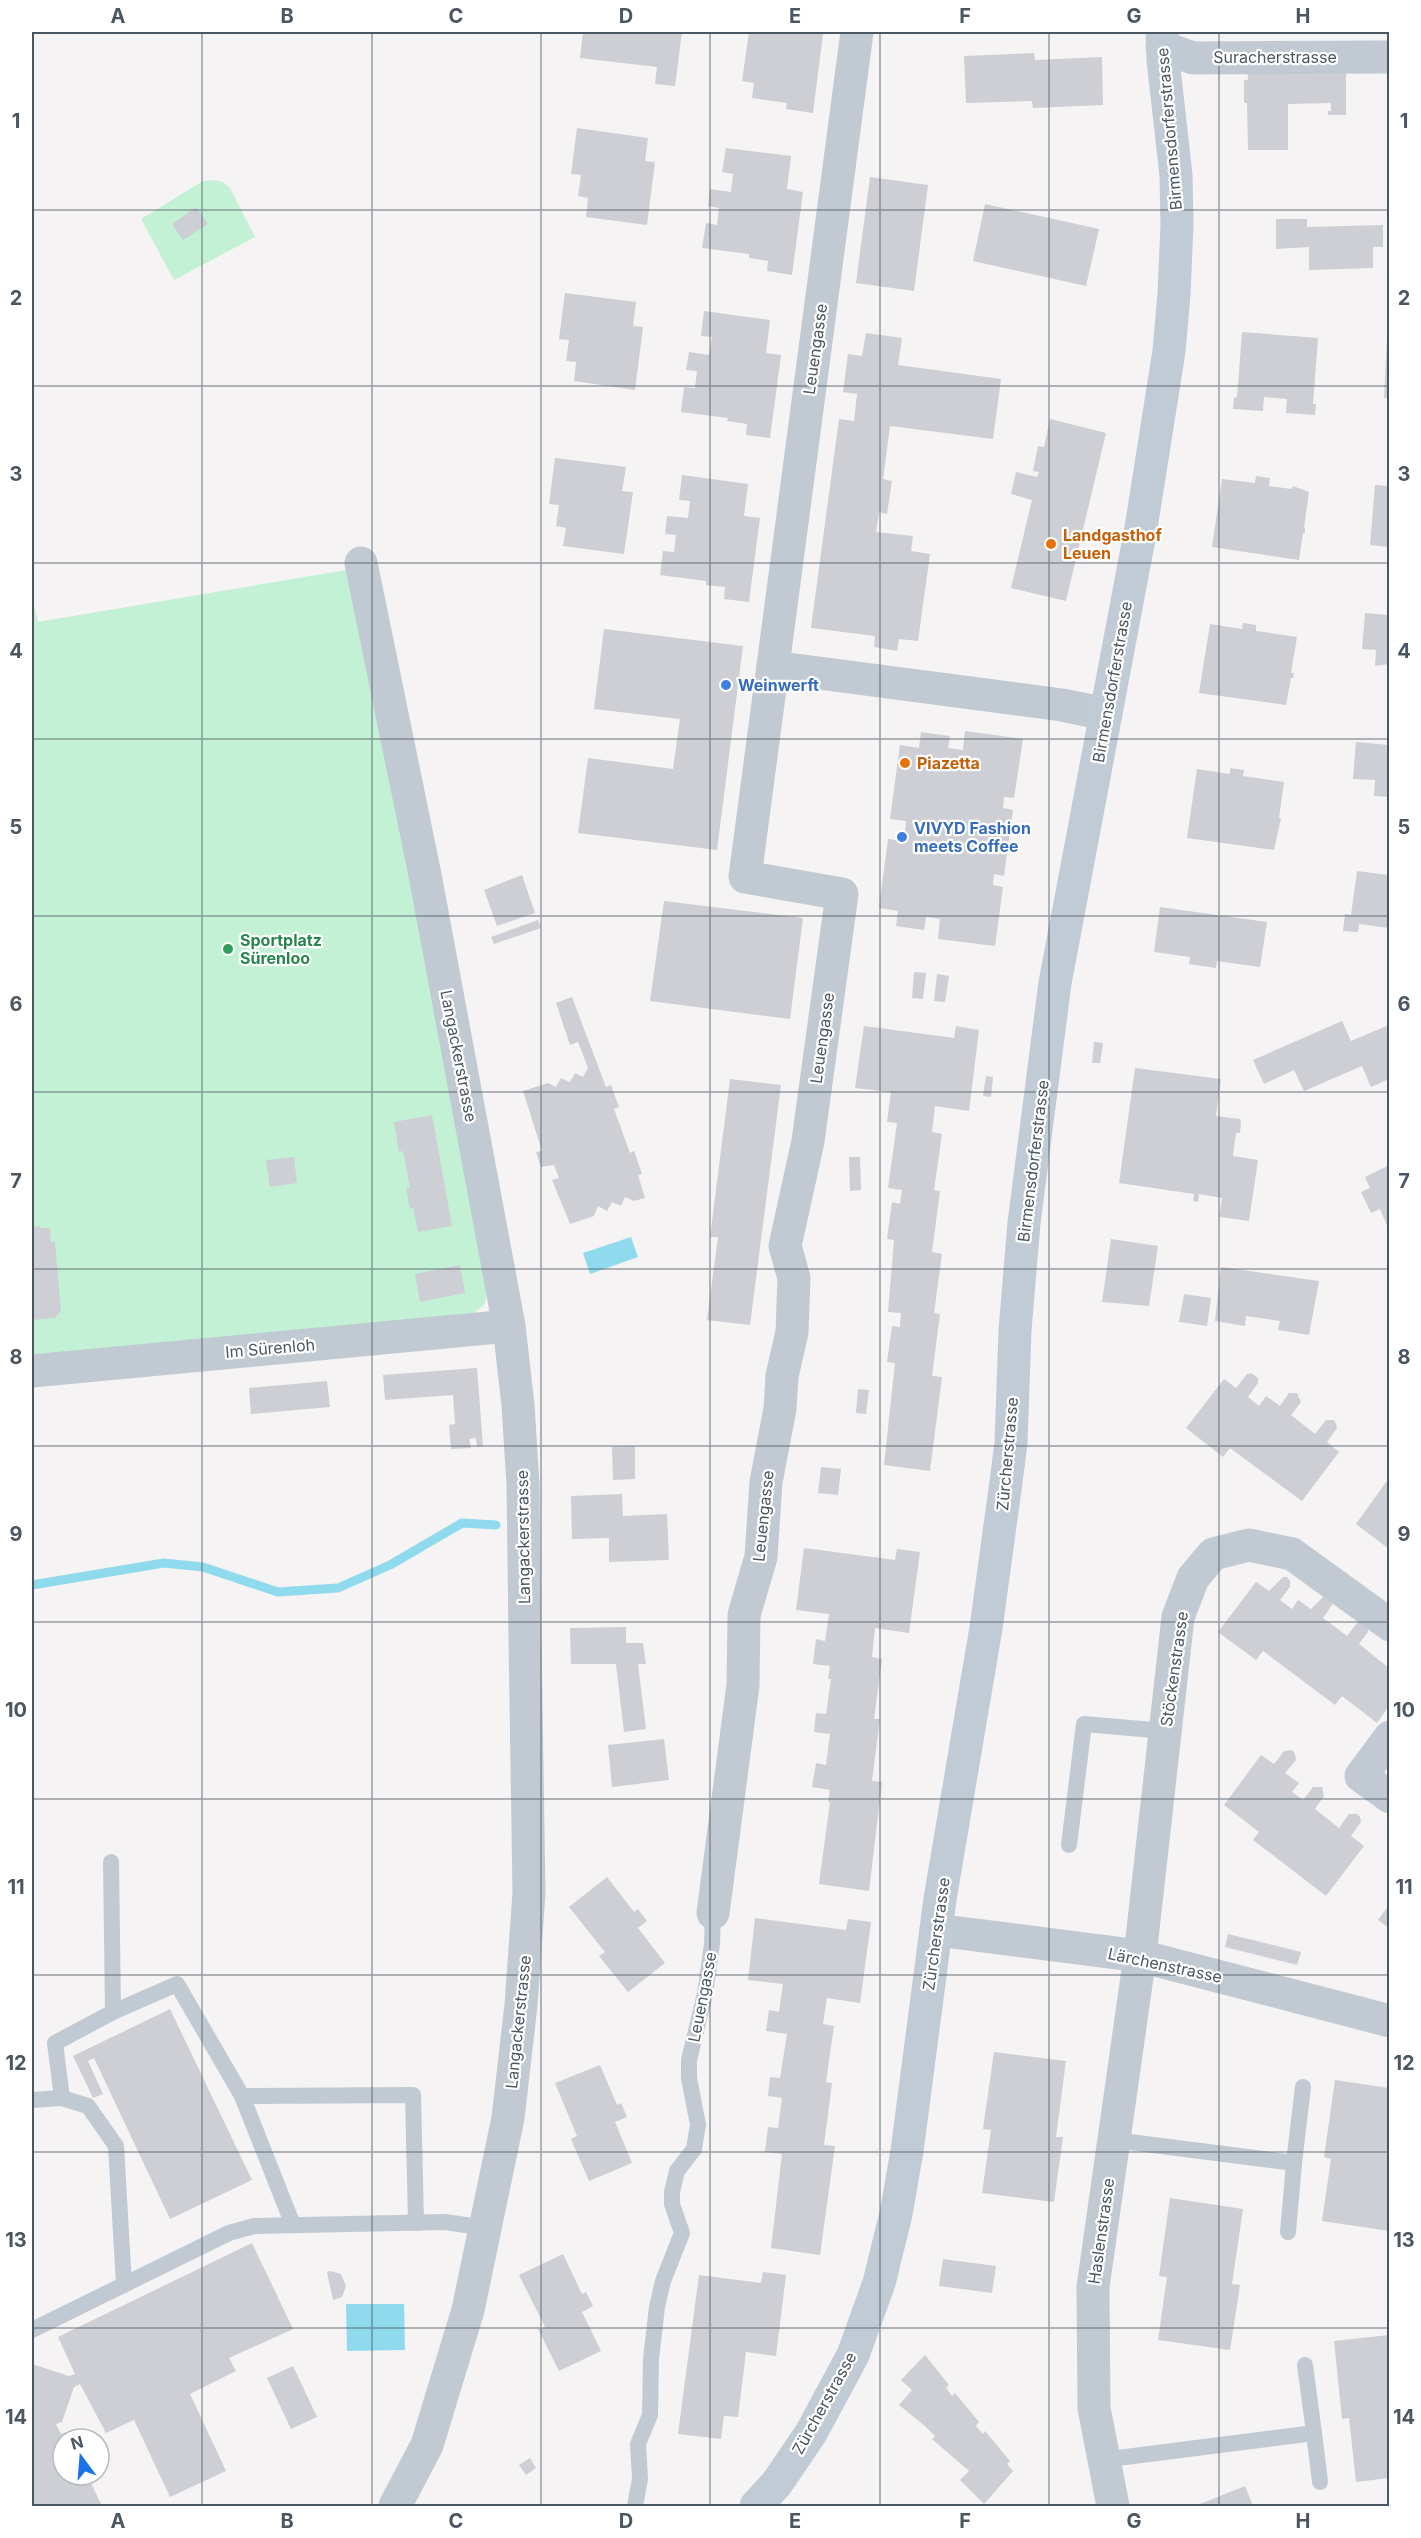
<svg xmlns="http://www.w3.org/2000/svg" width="1421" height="2538" viewBox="0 0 1421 2538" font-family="Inter,sans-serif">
	<rect width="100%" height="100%" fill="#f5f3f3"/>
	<g fill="#c3f1d5">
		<path d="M214,180l9,2 7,6 25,49 -81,43 -33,-61 62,-38z"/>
		<path d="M352,569l137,720 -5,16 -13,10 -439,48v-767l6,26z"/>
	</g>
	<g fill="#90daee">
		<path d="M631,1237l7,20 -48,17 -7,-21z"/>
		<path d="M346,2304h58l1,46 -58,1z"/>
	</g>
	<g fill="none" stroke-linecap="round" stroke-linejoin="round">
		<path stroke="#90daee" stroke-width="9" d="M32,1585l132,-22 39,4 75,25 60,-4 52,-23 72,-42 34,2"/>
	</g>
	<g fill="#cdcfd5">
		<path d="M583,32h99l-7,54 -20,-2 2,-17 -77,-9z"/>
		<path d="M749,32h57l17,2 -10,79 -27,-4 1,-6 -35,-5 2,-15 -12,-2z"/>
		<path d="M1034,53l1,7 67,-3 1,48 -70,3 -1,-7 -66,2 -2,-47z"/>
		<path d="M1247,64h99v51h-18v-4h3v-8l-43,1v46h-40l-1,-47h-3v-23h4z"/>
		<path d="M577,128l71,10 -3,23 10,1 -8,63 -61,-8 2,-19 -10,-2 3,-21 -10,-1z"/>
		<path d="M726,148l65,8 -4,33 16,3 -11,83 -25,-4 1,-10 -19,-3v-4l-47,-6 4,-25 11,2 2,-17 -11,-2 2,-17 21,3 2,-18 -11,-2z"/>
		<path d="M870,177l58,8 -14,106 -58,-8z"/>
		<path d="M985,204l114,25 -13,57 -113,-25z"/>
		<path d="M196,207l12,17 -25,16 -11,-16z"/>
		<path d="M1276,219h31v8l76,-2v22h-10v21l-64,2v-23l-33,2z"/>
		<path d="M565,293l71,9 -3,24 10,1 -8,63 -61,-9 2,-19 -10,-1 3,-21 -10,-1z"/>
		<path d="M704,311l66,9 -4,33 15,2 -11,83 -24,-3 1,-11 -20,-3 1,-3 -47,-6 3,-25 11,1 2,-17 -11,-1 3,-18 20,3 3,-18 -11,-1z"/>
		<path d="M1242,332l76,6 -5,66h3l-1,11 -29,-2 1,-14 -23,-2 -1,14 -30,-2 1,-11 3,-1z"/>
		<path d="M866,333l36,5 -4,27 103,14 -8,60 -103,-13 -7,53 9,2 -5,33 -8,-2 -3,20 37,4 -2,15 19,3 -12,87 -19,-2 -2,12 -23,-4 1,-11 -64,-8 28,-209 15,2 3,-27 -14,-2 5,-38 14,2z"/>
		<path d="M1387,339h2v59h-5z"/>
		<path d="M1050,419l56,14 -40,168 -55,-13 21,-88 -21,-6 5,-22 21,5 2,-5 -6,-1 5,-25 6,1z"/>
		<path d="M555,458l71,9 -4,24 11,1 -9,62 -61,-8 3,-18 -10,-2 3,-21 -10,-1z"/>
		<path d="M682,475l66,9 -4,32 16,2 -11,84 -25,-3 1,-12 -19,-2v-4l-46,-6 3,-24 11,1 2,-17 -11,-1 2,-18 21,2 2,-17 -11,-1z"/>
		<path d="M1256,476l14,2 -1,8 23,3 1,-3 16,6 -5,36h1v5h-2l-4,27 -87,-13 10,-68 33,4z"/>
		<path d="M1375,485l14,1v61l-19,-2z"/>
		<path d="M1365,613l24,2v49l-14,2 1,-16 -14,-1z"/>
		<path d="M1243,623l13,2v6l41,6 -6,36h3l-1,5h-2l-5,27 -87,-12 11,-69 32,5z"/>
		<path d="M604,629l139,17 -26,204 -139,-17 10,-75 85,11 7,-50 -86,-10z"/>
		<path d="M965,731l58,8 -9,59 -10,-1 -1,11 10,2 -9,66 -10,-2 -1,11 10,2 -8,59 -57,-7 2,-20 -14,-2 -2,13 -28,-4 2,-15 -19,-3 9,-69 16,2 2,-20 -16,-2 10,-74 19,3 2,-16 29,4 -2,12 15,2z"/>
		<path d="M1356,742l33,3v50l-1,2 -14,-1 1,-16 -22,-1z"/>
		<path d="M1230,768l14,2 -1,6 41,6 -5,36h2l-7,32 -87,-12 10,-69 33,5z"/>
		<path d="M1357,871l32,4v53l-30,-4 -1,8 -15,-1 2,-17 6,1z"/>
		<path d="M522,875l13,38 -38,13 -13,-36z"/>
		<path d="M664,901l139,17 -13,101 -140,-18z"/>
		<path d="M1160,907l107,15 -7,45 -43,-6 -1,7 -27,-4 1,-7 -36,-5z"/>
		<path d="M538,920l3,8 -47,16 -3,-7z"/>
		<path d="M914,972l12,1 -3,26 -11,-1z"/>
		<path d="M937,974l12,2 -4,26 -11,-1z"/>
		<path d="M572,997l34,90 5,-2 8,22 -5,2 16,44 4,-2 8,23 -4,1 7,23 -11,3 -9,-4 -4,9 -9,-4 -5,9 -9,-5 -4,10 -24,8 -18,-44 7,-2 -5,-13 -13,2 -5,-15 6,-1 -19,-60 25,-8 8,4 5,-9 9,4 5,-9 8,4 5,-9 -10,-26 -8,3 -14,-42z"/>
		<path d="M1342,1021l9,20 38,-16v54l-18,8 -9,-21 -58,25 -10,-21 -30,14 -11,-24z"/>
		<path d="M864,1026l90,12 2,-12 23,4 -10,81 -34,-5 -3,26 10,2 -8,56 6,1 -8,61 10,2 -8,59 6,1 -8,62 10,1 -12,94 -46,-6 11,-102 -8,-1 5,-36 8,1 1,-14 -13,-1 6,-72 -7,-1 5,-37 8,2 2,-14 -14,-2 9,-65 -10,-1 4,-30 -36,-4z"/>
		<path d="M1094,1042l9,1 -3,20h-8z"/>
		<path d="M1135,1068l86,11 -5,37 24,3 1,3 -1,11h-4l-3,23 25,4 -9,61 -30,-4 3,-19 -23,-4 -1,8 -5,-1 1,-7 -75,-11z"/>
		<path d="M986,1076l7,1 -2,20 -8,-1z"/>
		<path d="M730,1079l51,6 -31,240 -43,-5 11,-83h-8z"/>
		<path d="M432,1115l20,111 -34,6 -5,-24 -3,1 -4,-21h4l-7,-37 -4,1 -5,-30z"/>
		<path d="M294,1157l3,26 -27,4 -4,-27z"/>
		<path d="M849,1157h11l1,33 -11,1z"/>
		<path d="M1389,1165v65l-9,-21 -9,4 -10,-21 9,-4 -5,-11z"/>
		<path d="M40,1226v2h10l1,14h4l6,69 -6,7 -23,2v-93z"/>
		<path d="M1111,1239l47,7 -9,60 -47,-4z"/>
		<path d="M460,1265l5,28 -45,9 -5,-28z"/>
		<path d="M1221,1267l98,14 -10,54 -31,-5 2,-9 -34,-5 -1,10 -30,-5z"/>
		<path d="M1184,1294l27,4 -4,28 -28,-4z"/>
		<path d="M477,1368l6,78 -6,1 -1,-9 -7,1 2,9 -20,1 -2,-24 6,-1 -2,-29 -68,5 -2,-25z"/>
		<path d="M1251,1373l7,5v5l-10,14 11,9 7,-10 14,10 9,-13h8l4,9 -10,13 24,19 11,-14h8l2,4 1,4 -10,14 12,10 -37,49 -72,-53 -7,9 -37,-29 38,-49 12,9 11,-14z"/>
		<path d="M327,1381l3,26 -79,7 -2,-26z"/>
		<path d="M858,1389l11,1 -3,24 -10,-1z"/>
		<path d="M635,1446v33l-22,1 -1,-33z"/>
		<path d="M821,1467l20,2 -3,26 -20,-2z"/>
		<path d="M1389,1478v71l-33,-25z"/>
		<path d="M622,1494l1,22 44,-2 2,46 -60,2v-24l-37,1 -1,-43z"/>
		<path d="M804,1548l91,12 2,-11 23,3 -11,81 -34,-5 -3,29 10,2 -8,60h6l-8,62 10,1 -13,109 -50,-7 11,-82h-2l2,-12 -18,-3 4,-24 10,2 4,-31 -16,-2 2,-19 10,1 5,-35h-3l2,-13 -17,-2 3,-25 9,2 4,-27 -33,-4z"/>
		<path d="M1283,1577h4l3,4v6l-10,13 12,9 6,-9 13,9 14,-14 8,5 -1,5 -9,13 24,18 10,-13 4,-1 7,4v6l-9,12 30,24v38l-12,17 -35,-27 -7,9 -72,-54 -7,9 -38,-28 38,-50 13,9z"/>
		<path d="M626,1627v16h17l3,21h-8l8,65 -22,3 -8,-68h-45l-1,-36z"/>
		<path d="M664,1739l5,41 -57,7 -4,-42z"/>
		<path d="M1292,1750l3,4 1,6 -11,13 14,10 -7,9 11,8 10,-13h9l2,9 -9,13 24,19 10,-14h8l3,3 1,5 -10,14 13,10 -38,50 -73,-56 6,-8 -35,-27 37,-50 13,9 10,-13z"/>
		<path d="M607,1877l27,35 4,-3 9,12 -9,7 27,35 -37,29 -29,-36 6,-4 -36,-45z"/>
		<path d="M1389,1905v23l-11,-8z"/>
		<path d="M755,1918l91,12 2,-11 23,3 -11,81 -33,-5 -4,26 11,2 -8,56 6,1 -8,62 11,1 -15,109 -49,-7 11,-94 -17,-2 3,-25 10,1 4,-30 -14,-2 2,-19 10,1 7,-44 -21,-3 3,-21 10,2 4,-28 -35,-4z"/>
		<path d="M1228,1934l73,18 -4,13 -72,-18z"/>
		<path d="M170,2009l82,171 -82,39 -76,-161 -6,3 15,33 -10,4 -20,-42z"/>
		<path d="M994,2052l72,9 -10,76h7l-9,65 -72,-9 9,-63 -8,-1z"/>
		<path d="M600,2065l17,40 4,-2 6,14 -12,5 17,41 -43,18 -18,-42 6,-3 -22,-53z"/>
		<path d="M1335,2080l54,8v143l-67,-10 9,-62 -7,-2z"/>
		<path d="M1170,2198l73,11 -11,75 8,1 -10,65 -72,-10 9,-63 -8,-1z"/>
		<path d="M252,2243l41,86 -64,29 7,13 -46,23 36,77 -56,26 -36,-77 -28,13 -26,-49 -6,3 -12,35 -6,2 5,10 5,-2 4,7h-7v36h24l15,31h-70v-140l3,-1 34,11 6,-2 -17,-37z"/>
		<path d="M563,2254l19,40 4,-2 7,14 -11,6 19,39 -42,20 -21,-42 7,-2 -26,-52z"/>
		<path d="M943,2259l53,7 -4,27 -53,-7z"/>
		<path d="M330,2271l11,3 5,12 -4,11 -9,3 -6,-28z"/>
		<path d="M763,2272l23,3 -10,81 -30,-4 -8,65 -14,-1 -3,23 -43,-5 21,-159 62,8z"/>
		<path d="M1389,2335v143l-33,4 -7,-64 -7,1 -8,-78z"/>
		<path d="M925,2355l24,30 -3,3 6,8 3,-3 24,29 -3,4 7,8 2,-3 25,30 -3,3 6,7 -29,33 -24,-24 9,-9 -37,-32 3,-3 -10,-10 -26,-21 13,-15 -11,-10z"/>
		<path d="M293,2366l24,51 -26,12 -24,-51z"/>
		<path d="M530,2458l6,10 -10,7 -7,-10z"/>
		<path d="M1245,2486l8,20h-58z"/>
	</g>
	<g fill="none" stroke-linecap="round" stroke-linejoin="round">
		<g stroke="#c1cad2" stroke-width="16">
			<path d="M1069,1845l15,-121 81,7"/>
			<path d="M111,1862l2,150 -58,31 7,55 26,8 28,40 8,139"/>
			<path d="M113,2012l64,-28 65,112 171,-1 3,128"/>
			<path d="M242,2096l51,129"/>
			<path d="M32,2100l30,-2"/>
			<path d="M1114,2140l180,23 9,-76"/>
			<path d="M1288,2232l6,-69"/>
			<path d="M32,2330l197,-97 25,-7 191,-4 41,6"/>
			<path d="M1314,2433l6,49"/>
			<path d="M1102,2460l212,-27 -9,-68"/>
			<path d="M635,2506l5,-27 -2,-35 12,-29 1,-56 6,-52 6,-26 19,-48 -10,-29v-12l5,-21 17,-22 4,-24 -9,-47v-18l16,-66 7,-50 1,-31"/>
		</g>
		<g stroke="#c1cad2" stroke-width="33">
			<path d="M1162,47l31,11 197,-1"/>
			<path d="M361,563l64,312 84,451 9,79 5,80 2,152 4,256 -8,112 -13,113 -40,192 -41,135 -32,61"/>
			<path d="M773,667l289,38 44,9"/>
			<path d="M32,1371l477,-45"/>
			<path d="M1390,1737l-29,39 29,21"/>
			<path d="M713,1913l30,-228 1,-70 17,-58 5,-75 14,-73 2,-33 10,-44 2,-54 -9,-32 23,-105 34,-247 -97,-17 112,-845"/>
			<path d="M936,1930l204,26 250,65"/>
			<path d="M1113,2506l-19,-98 -1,-121 47,-331 38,-339 15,-39 20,-24 36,-9 43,9 98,71"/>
		</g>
		<path stroke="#c1cbd6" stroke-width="33" d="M756,2506l21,-23 34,-50 42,-78 26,-72 17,-69 11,-63 33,-252 46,-271 20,-146 5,-39 4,-113 9,-107 31,-240 86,-455 28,-177 5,-57 3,-70 -1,-49 -13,-115 -1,-28"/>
	</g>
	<path fill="none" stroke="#4a5661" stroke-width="1.5" stroke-opacity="0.55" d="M202,32v2474M372,32v2474M541,32v2474M710,32v2474M880,32v2474M1049,32v2474M1219,32v2474M32,210h1358M32,386h1358M32,563h1358M32,739h1358M32,916h1358M32,1092h1358M32,1269h1358M32,1446h1358M32,1622h1358M32,1799h1358M32,1975h1358M32,2152h1358M32,2328h1358"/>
	<g fill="#e8710a" stroke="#fff" stroke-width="2">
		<circle cx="1051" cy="544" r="6"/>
		<circle cx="905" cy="763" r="6"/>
	</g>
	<g fill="#3f7fe0" stroke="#fff" stroke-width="2">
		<circle cx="726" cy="685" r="6"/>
		<circle cx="902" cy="837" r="6"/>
	</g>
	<circle fill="#2e9e5b" stroke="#fff" stroke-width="2" cx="228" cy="949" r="6"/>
	<g text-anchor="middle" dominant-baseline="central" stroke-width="4.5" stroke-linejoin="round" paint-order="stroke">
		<g font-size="16" fill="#4a5661" stroke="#fff">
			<text x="1275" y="57">Suracherstrasse</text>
			<text transform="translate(1169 129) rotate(-95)">Birmensdorferstrasse</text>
			<text transform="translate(815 349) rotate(-82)">Leuengasse</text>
			<text transform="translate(1112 682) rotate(-80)">Birmensdorferstrasse</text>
			<text transform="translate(822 1038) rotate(-82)">Leuengasse</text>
			<text transform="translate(459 1056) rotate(79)">Langackerstrasse</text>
			<text transform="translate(1033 1161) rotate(-83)">Birmensdorferstrasse</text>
			<text transform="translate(270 1348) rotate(-5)">Im Sürenloh</text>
			<text transform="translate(1007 1454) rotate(-85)">Zürcherstrasse</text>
			<text transform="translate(763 1516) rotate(-84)">Leuengasse</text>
			<text transform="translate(523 1537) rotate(-91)">Langackerstrasse</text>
			<text transform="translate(1174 1669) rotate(-82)">Stöckenstrasse</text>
			<text transform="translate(936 1934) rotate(-82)">Zürcherstrasse</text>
			<text transform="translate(1165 1965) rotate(12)">Lärchenstrasse</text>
			<text transform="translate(702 1997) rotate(-79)">Leuengasse</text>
			<text transform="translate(518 2022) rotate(-84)">Langackerstrasse</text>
			<text transform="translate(1101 2231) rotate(-82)">Haslenstrasse</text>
			<text transform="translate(824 2403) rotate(-61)">Zürcherstrasse</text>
		</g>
		<g font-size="16" font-weight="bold" fill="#c56008" stroke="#fff" text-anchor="start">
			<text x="1063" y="535">Landgasthof<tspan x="1063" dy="18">Leuen</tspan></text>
			<text x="917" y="763">Piazetta</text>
		</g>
		<g font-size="16" font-weight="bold" fill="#366cbe" stroke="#fff" text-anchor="start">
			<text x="738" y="685">Weinwerft</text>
			<text x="914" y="828">VIVYD Fashion<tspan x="914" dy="18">meets Coffee</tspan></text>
		</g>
		<g font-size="16" font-weight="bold" fill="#27864d" stroke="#fff" text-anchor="start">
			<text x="240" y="940">Sportplatz<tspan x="240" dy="18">Sürenloo</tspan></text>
		</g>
	</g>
	<rect width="1421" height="2538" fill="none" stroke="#ffffff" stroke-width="66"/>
	<g transform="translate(81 2457) rotate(344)"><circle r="28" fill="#ffffff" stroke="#b7bbc0" stroke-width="1.5"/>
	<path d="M0-4.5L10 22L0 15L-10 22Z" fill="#1a73e8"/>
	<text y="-9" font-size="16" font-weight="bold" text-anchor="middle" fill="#4a5661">N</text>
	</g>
	<rect x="33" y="33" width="1355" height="2472" fill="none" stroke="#4a5661" stroke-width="2"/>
	<g font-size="20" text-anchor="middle" font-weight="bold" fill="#4a5661">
		<text x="118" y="23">A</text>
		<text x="287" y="23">B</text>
		<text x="456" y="23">C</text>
		<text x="626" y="23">D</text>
		<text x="795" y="23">E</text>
		<text x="965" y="23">F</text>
		<text x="1134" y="23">G</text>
		<text x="1303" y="23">H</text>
		<text x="16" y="128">1</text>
		<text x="1404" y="128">1</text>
		<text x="16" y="305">2</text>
		<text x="1404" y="305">2</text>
		<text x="16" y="481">3</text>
		<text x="1404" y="481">3</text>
		<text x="16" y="658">4</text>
		<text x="1404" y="658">4</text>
		<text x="16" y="834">5</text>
		<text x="1404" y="834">5</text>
		<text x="16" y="1011">6</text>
		<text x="1404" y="1011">6</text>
		<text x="16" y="1188">7</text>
		<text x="1404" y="1188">7</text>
		<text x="16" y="1364">8</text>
		<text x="1404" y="1364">8</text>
		<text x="16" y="1541">9</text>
		<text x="1404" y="1541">9</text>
		<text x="16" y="1717">10</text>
		<text x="1404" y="1717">10</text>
		<text x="16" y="1894">11</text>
		<text x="1404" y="1894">11</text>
		<text x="16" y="2070">12</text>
		<text x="1404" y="2070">12</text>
		<text x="16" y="2247">13</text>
		<text x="1404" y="2247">13</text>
		<text x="16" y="2424">14</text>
		<text x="1404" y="2424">14</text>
		<text x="118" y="2528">A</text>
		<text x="287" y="2528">B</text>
		<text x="456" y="2528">C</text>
		<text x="626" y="2528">D</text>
		<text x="795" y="2528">E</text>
		<text x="965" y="2528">F</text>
		<text x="1134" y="2528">G</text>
		<text x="1303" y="2528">H</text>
	</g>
</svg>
